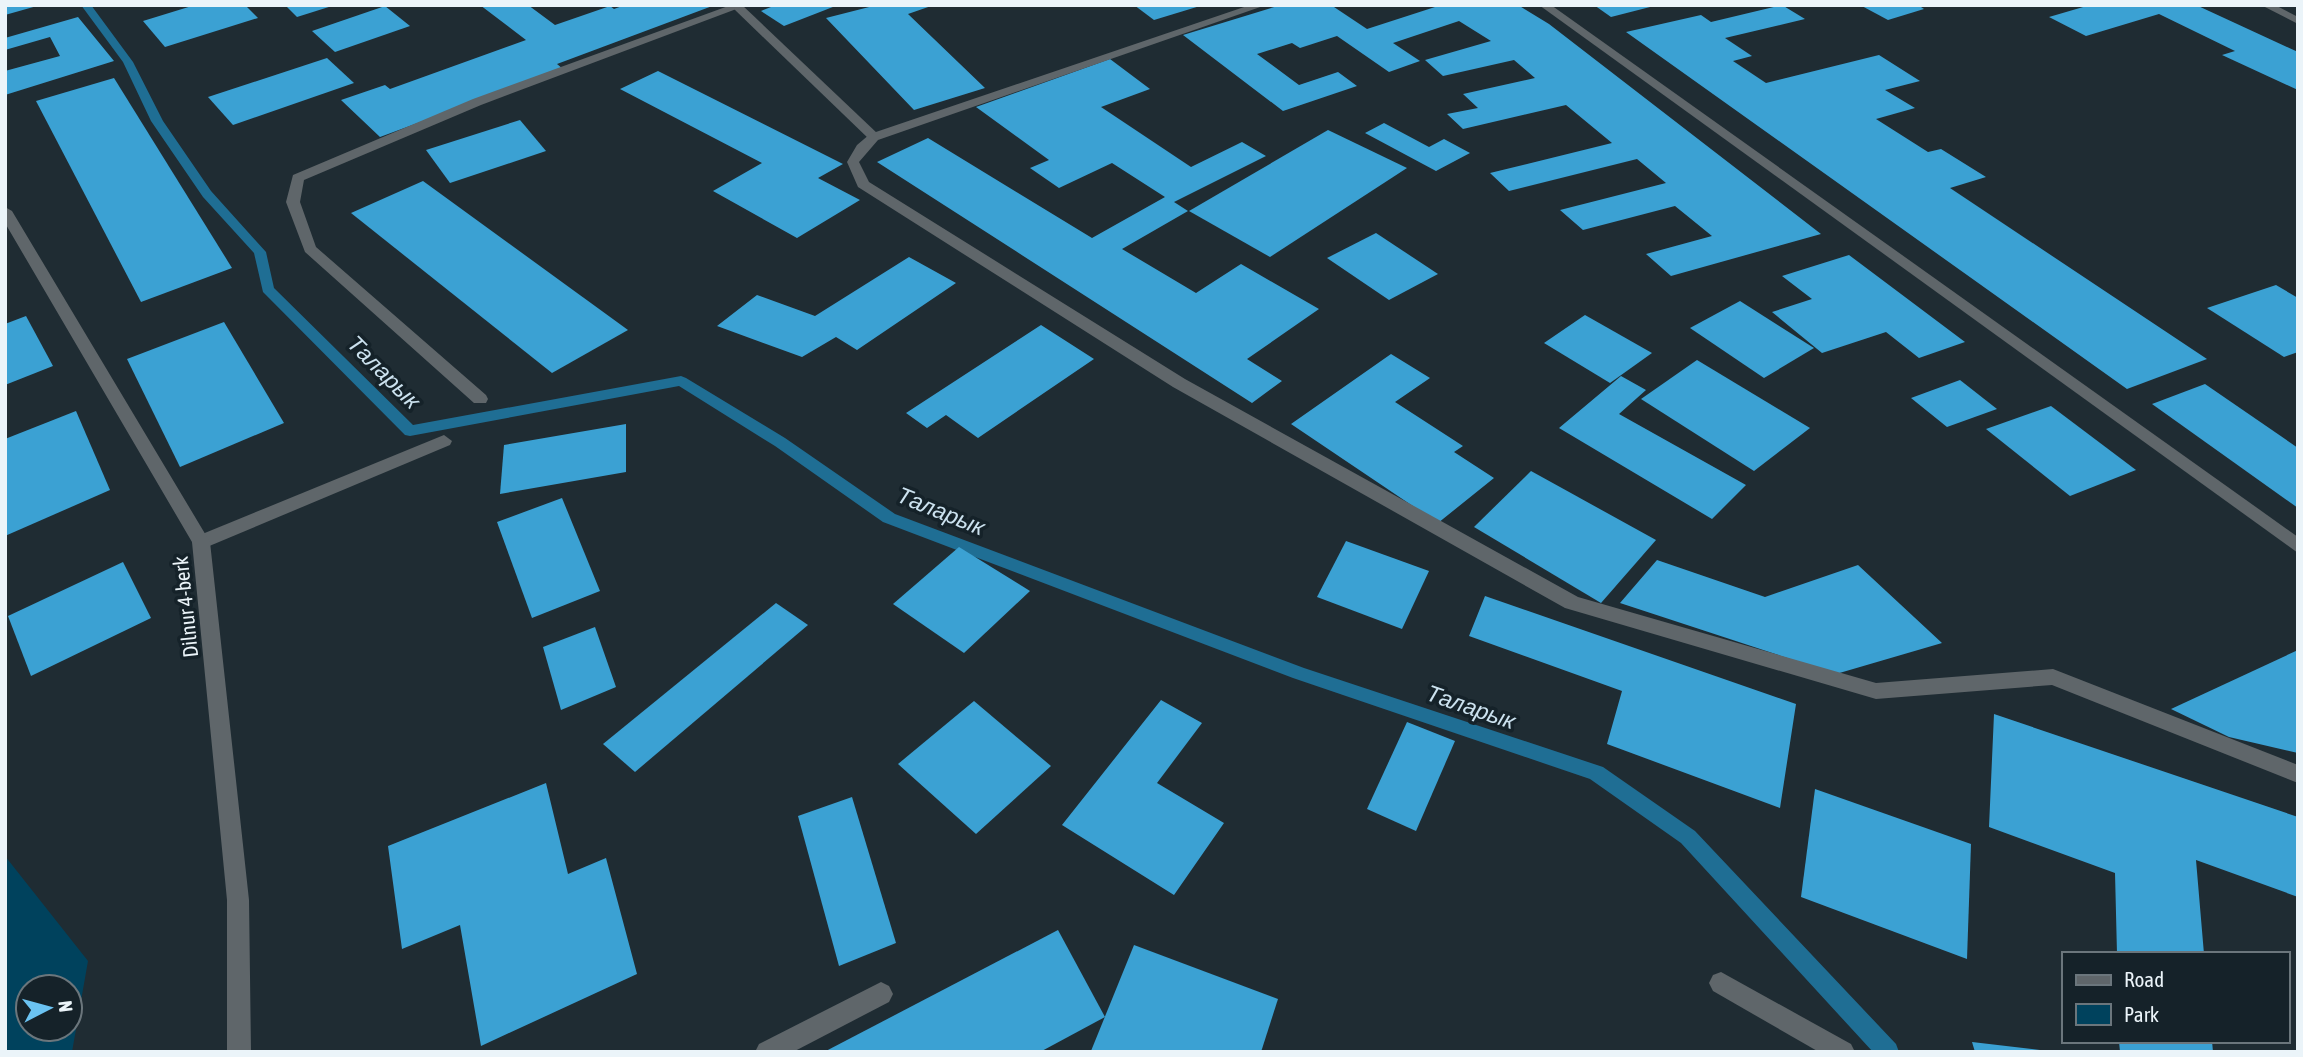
<svg xmlns="http://www.w3.org/2000/svg" width="2303" height="1057" viewBox="0 0 2303 1057" font-family="'Asap Condensed',sans-serif">
	<rect width="100%" height="100%" fill="#1f2c33"/>
	<path fill="#00425d" fill-rule="evenodd" d="M5,856l83,105 -16,91h-67zM28,987h42v42h-42z"/>
	<g fill="none" stroke-linecap="round" stroke-linejoin="round">
		<path fill="#1f6e94" fill-rule="evenodd" d="M81,5h10l42,57 30,59 48,70 55,61 8,36 139,137 268,-49 5,2 99,60 110,76 409,154 299,99 92,64 201,213 3,8h-26l-192,-209 -91,-64 -297,-101 -410,-156 -108,-76 -96,-60 -269,50 -5,-1 -142,-143 -9,-39 -51,-56 -52,-76 -28,-59z"/>
	</g>
	<g fill="#3ba1d3">
		<path d="M5,5h32v1l-32,9z"/>
		<path d="M195,5h50l13,13 -93,29 -22,-26z"/>
		<path d="M285,5h47v1l-35,11z"/>
		<path d="M480,5h48l27,20 55,-19 4,3 11,-4h90l-158,59 6,5 -183,68 -39,-37 44,-15 5,4 136,-49z"/>
		<path d="M776,5h62l-54,21 -23,-15z"/>
		<path d="M877,5h57l-26,9 77,74 -71,22 -88,-92z"/>
		<path d="M1134,5h66v1l-46,14z"/>
		<path d="M1281,5h50l36,24 68,-22 -2,-2h85l31,19 272,210 -150,42 -25,-22 66,-18 -37,-30 -92,24 -23,-20 106,-27 -29,-24 -128,32 -19,-18 122,-30 -46,-38 -103,24 -16,-15 31,-6 -15,-14 72,-16 -21,-18 -71,16 -18,-16 66,-19 -32,-20 -66,22 27,18 -31,11 -52,-36 -37,12 -8,-5 -35,11 42,31 39,-13 19,14 -74,25 -100,-76z"/>
		<path d="M1594,5h60v1l-43,11z"/>
		<path d="M1782,5l23,14 -80,19 27,18 -19,5 33,22 113,-28 41,26 -35,9 30,18 -39,11 52,33 13,-3 45,28 -36,11 257,171 -80,30 -501,-357 75,-17 10,7z"/>
		<path d="M1860,5h58l6,4 -36,11z"/>
		<path d="M2090,5h106l102,47v38l-76,-35 13,-4 -76,-37 -73,22 -37,-19z"/>
		<path d="M385,6l25,20 -75,26 -23,-21z"/>
		<path d="M78,17l36,44 -109,34v-24l55,-15 -10,-19 -45,13v-12z"/>
		<path d="M327,58l27,25 -121,42 -25,-28z"/>
		<path d="M1110,59l40,30 -49,18 90,60 51,-25 24,14 -92,46 14,9 -66,38 74,44 45,-29 78,45 -72,50 35,22 -30,22 -375,-241 51,-24 164,100 73,-41 -53,-34 -53,25 -29,-20 19,-8 -73,-53z"/>
		<path d="M658,71l185,93 -25,14 42,22 -63,38 -84,-47 49,-28 -142,-74z"/>
		<path d="M114,78l118,190 -91,34 -105,-201z"/>
		<path d="M520,120l26,31 -96,32 -24,-33z"/>
		<path d="M1384,123l45,24 15,-8 26,14 -34,18 -71,-38z"/>
		<path d="M1328,130l79,38 -137,89 -81,-46z"/>
		<path d="M423,181l205,149 -76,43 -201,-160z"/>
		<path d="M1376,233l62,41 -49,26 -62,-42z"/>
		<path d="M1849,255l116,87 -46,16 -33,-26 -64,21 -50,-41 40,-13 -30,-23z"/>
		<path d="M909,257l47,26 -99,67 -21,-13 -34,20 -85,-31 40,-31 58,21z"/>
		<path d="M2276,285l22,13v54l-14,5 -77,-49z"/>
		<path d="M1740,301l74,47 -50,30 -74,-50z"/>
		<path d="M1585,315l67,38 -42,30 -66,-40z"/>
		<path d="M26,316l27,50 -48,19v-61z"/>
		<path d="M224,322l60,101 -104,44 -53,-108z"/>
		<path d="M1041,325l53,34 -116,79 -32,-23 -19,13 -21,-15z"/>
		<path d="M1391,354l39,24 -35,24 68,44 -9,6 40,26 -56,45 -147,-99z"/>
		<path d="M1697,360l113,68 -56,43 -113,-72z"/>
		<path d="M1621,376l25,14 -27,24 127,71 -34,34 -153,-91z"/>
		<path d="M1960,380l37,29 -50,18 -36,-29z"/>
		<path d="M2205,384l93,64v60l-146,-104z"/>
		<path d="M2051,406l85,64 -66,26 -84,-67z"/>
		<path d="M76,411l34,79 -105,46v-97z"/>
		<path d="M626,424v48l-126,22 4,-49z"/>
		<path d="M1531,471l125,69 -55,63 -127,-76z"/>
		<path d="M562,498l38,93 -68,27 -35,-96z"/>
		<path d="M1346,541l83,30 -27,58 -85,-32z"/>
		<path d="M959,547l71,44 -66,62 -71,-49z"/>
		<path d="M1657,560l108,37 93,-32 84,78 -106,31 -216,-71z"/>
		<path d="M123,562l28,56 -120,58 -23,-60z"/>
		<path d="M1485,596l311,108 -16,104 -173,-64 15,-53 -153,-55z"/>
		<path d="M776,603l32,22 -173,147 -32,-28z"/>
		<path d="M595,627l21,60 -55,23 -18,-63z"/>
		<path d="M2298,650v103l-69,-16 -58,-28z"/>
		<path d="M1161,700l41,23 -45,60 67,40 -50,72 -112,-70z"/>
		<path d="M974,701l77,65 -75,68 -78,-70z"/>
		<path d="M1994,714l304,103v80l-102,-37 8,94h-87l-2,-81 -126,-46z"/>
		<path d="M1407,722l48,19 -39,90 -49,-22z"/>
		<path d="M546,783l22,91 38,-16 31,116 -156,72 -21,-121 -58,24 -14,-103z"/>
		<path d="M1815,789l156,55 -4,115 -166,-62z"/>
		<path d="M852,797l44,146 -57,23 -41,-150z"/>
		<path d="M1058,930l47,87 -65,35h-216z"/>
		<path d="M1134,945l144,54 -17,53 -170,-1z"/>
		<path d="M2119,1041h93l1,11h-93z"/>
		<path d="M1972,1042l68,8v2h-65z"/>
	</g>
	<g fill="none" stroke-linecap="round" stroke-linejoin="round">
		<g fill="#5f666a" fill-rule="evenodd">
			<path d="M734,5h8l136,129v6h-8l-136,-131z"/>
			<path d="M444,435l8,6 -2,4 -243,102h-12l-3,-5 3,-5z"/>
			<path d="M1721,972l130,72 4,8h-36l-106,-61 -4,-8 4,-8z"/>
		</g>
		<g fill="#5f666a" fill-rule="evenodd">
			<path d="M731,5h16l-266,100 -177,75 -4,22 16,45 170,148 2,4 -2,4h-12l-169,-151 -19,-50 7,-27 180,-76z"/>
			<path d="M1250,5h16l-388,135 -19,22 10,20 316,197 393,218 298,86 177,-14 245,96v18l-246,-98 -176,14 -311,-91 -392,-221 -315,-200 -11,-25 10,-17 13,-11z"/>
			<path d="M1539,5h12l747,532v16z"/>
			<path d="M5,207l7,4 198,331 39,358 2,152h-24v-152l-35,-358 -187,-319z"/>
			<path d="M881,982l8,4 4,8 -4,8 -96,50h-38l4,-8z"/>
		</g>
		<path fill="#5f666a" fill-rule="evenodd" d="M2261,5h14l23,12v7z"/>
	</g>
	<g text-anchor="middle" dominant-baseline="central" stroke-width="7" stroke-linejoin="round" paint-order="stroke">
		<g font-size="21" fill="#ebf4f9" stroke="#152229">
			<text transform="translate(185 607) rotate(-96)">Dilnur 4-berk</text>
		</g>
		<g font-size="23" font-style="italic" fill="#cce2ef" stroke="#152229">
			<text transform="translate(384 372) rotate(45)">Таларык</text>
			<text transform="translate(941 511) rotate(22)">Таларык</text>
			<text transform="translate(1471 707) rotate(19)">Таларык</text>
		</g>
	</g>
	<rect width="2303" height="1057" fill="none" stroke="#ebf4f9" stroke-width="14"/>
	<rect x="2062" y="952" width="228" height="91" fill="#152229" stroke="#6b767c" stroke-width="2"/>
	<rect x="2076" y="975" width="35" height="10" fill="#5f666a" stroke="#6b767c" stroke-width="2"/>
	<text x="2124" y="987" font-size="21" fill="#ebf4f9">Road</text>
	<rect x="2076" y="1004" width="35" height="21" fill="#00425d" stroke="#6b767c" stroke-width="2"/>
	<text x="2124" y="1022" font-size="21" fill="#ebf4f9">Park</text>
	<g transform="translate(49 1008) rotate(84)"><circle r="33" fill="#152229" stroke="#6b767c" stroke-width="2"/>
	<path d="M0-5L12 26L0 18L-12 26Z" fill="#6bc3f2"/>
	<text y="-10" font-size="19" font-weight="bold" text-anchor="middle" fill="#ebf4f9">N</text>
	</g>
</svg>
